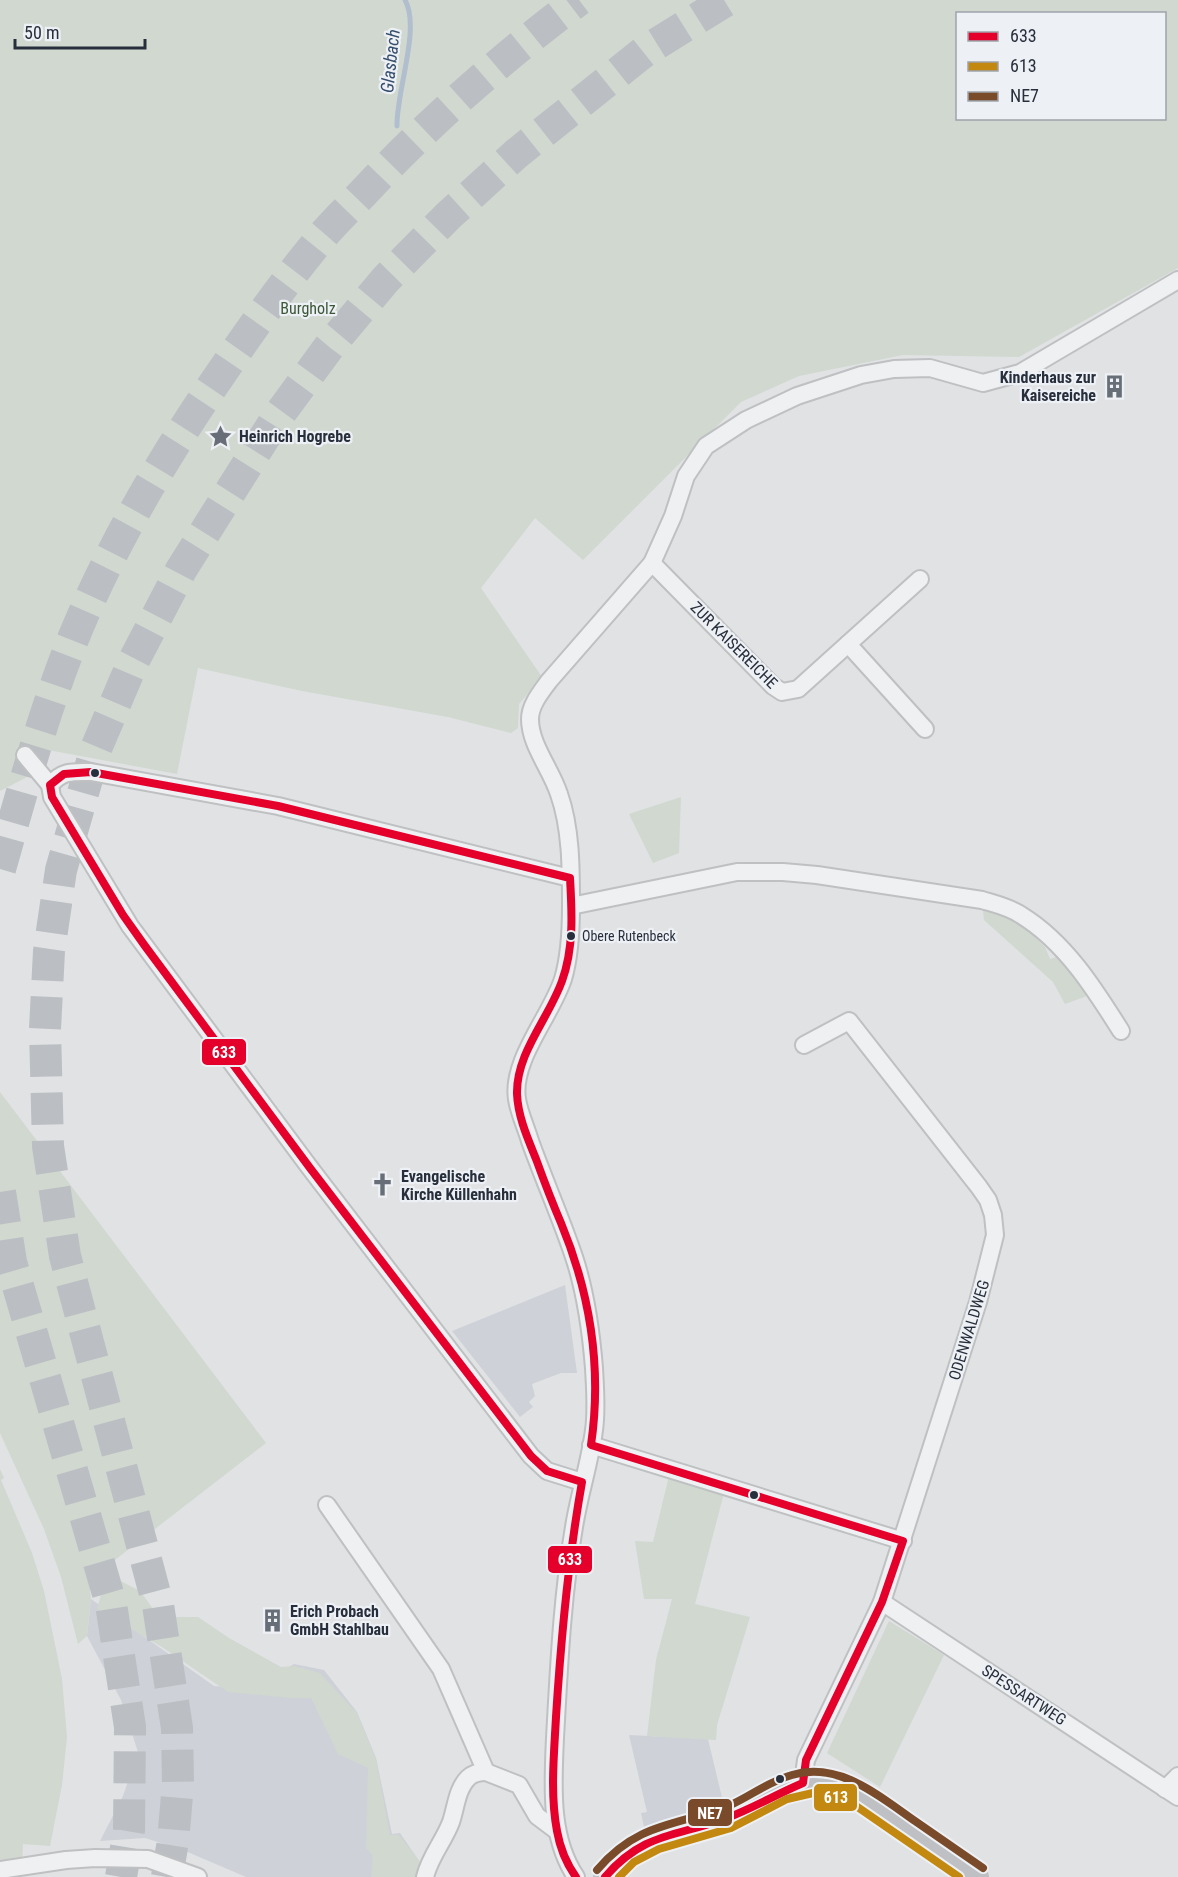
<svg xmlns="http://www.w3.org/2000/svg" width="1178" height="1877" viewBox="0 0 1178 1877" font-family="'Roboto Condensed',sans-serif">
	<rect width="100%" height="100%" fill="#e0e2e4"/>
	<g fill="#ced1d7">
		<path d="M565,1285l12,88h-16l-29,11 3,12 -6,6 4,5 -13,10 -68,-86z"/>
		<path d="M91,1599l123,87 36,3 44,-25 30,6 33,42 19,46 16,76 8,-1 19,28 -10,5v11h-163l-63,-27 -38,-12 -45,3 23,-45 15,-44 -17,-52 -34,-64z"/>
		<path d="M629,1735l79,4 16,67 -80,21 -3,-14 6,-1z"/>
	</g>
	<g fill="#d0d8d0" fill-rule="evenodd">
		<path d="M0,0h1178v268l-159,89 -116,-2 -104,21 -58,26 -158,158 -48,-42 -54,70 61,89 -23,27 -1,24 -7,5 -63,-16 -146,-26 -104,-23 -21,106 -145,-27 -3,29 -29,15zM958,14h206v104h-206z"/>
		<path d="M681,797l-2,56 -26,10 -24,-49z"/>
		<path d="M987,907l46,22 -1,5 13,13 5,12 13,-4 24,41 -22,8 -12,-22 -69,-62 -1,-10z"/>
		<path d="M0,1092l266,351 -177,137 2,19 -4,37 -9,8 -17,-67 -17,-48 -44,-96z"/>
		<path d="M0,1469l4,9 -3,2 31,73 12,38 18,88 5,58 -5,48 -12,61 -27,-2 -1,19 -22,14z"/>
		<path d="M669,1476l55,17 -29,111 55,13 -33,108 -1,15 -69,-4 9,-76 16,-61h-28l-9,-58 18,1z"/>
		<path d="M107,1574l33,17 19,26h39l31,21 52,29 14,-1 25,7 37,40 19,46 14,76h9l23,29 -7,13h-44l2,-21 -7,-8 2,-80 -30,-14 -27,-56h-19l-64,-6 -66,-45 -65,-38z"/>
		<path d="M889,1621l55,34 -64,132 -53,-34z"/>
	</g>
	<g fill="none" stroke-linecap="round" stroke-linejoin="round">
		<path stroke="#b0bece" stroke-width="5" d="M397,126c-1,-34 24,-98 8,-126"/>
		<g stroke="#bbbec2" stroke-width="32" stroke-dasharray="32 16" stroke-linecap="butt">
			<path d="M0,869c22,-77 43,-155 73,-230 34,-84 80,-164 130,-239 37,-55 75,-110 117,-161 13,-16 29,-31 44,-47 66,-71 138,-134 215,-192"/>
			<path d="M0,1192l11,70 100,342 19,123 -1,103 -8,47"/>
			<path d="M167,1877l6,-36 5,-57 -1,-56 -19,-123 -93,-349 -17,-110 -3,-117 4,-78 12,-81 34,-119 37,-87 49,-94 95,-151 53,-72 57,-68 62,-63 68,-62 129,-103 82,-51"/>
		</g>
		<defs>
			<g id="street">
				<path d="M652,563l121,123 9,6 16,-3 122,-110"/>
				<path d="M848,644l77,85"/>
				<path d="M25,755l25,30 2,12 78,129 180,242 221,288 16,15 35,11"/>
				<path d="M50,785c13,-15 23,-13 41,-13l187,34 292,72"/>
				<path d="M571,906l166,-34h46l34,3 165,25c13,4 27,7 39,15 44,27 73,73 100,116"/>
				<path d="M591,1445l312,96"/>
				<path d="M327,1505l114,164 45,103 33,13 18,31 20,15"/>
				<path d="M882,1602l296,195"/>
				<path d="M803,1783l3,-23 76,-158 96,-300 17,-67 -2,-20 -5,-15 -9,-13 -130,-166 -45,24"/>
				<path d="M1165,1789l13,-13"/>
				<path d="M0,1870l66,-10 29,-2 53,1 50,18"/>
				<path d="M425,1877c5,-21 19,-36 26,-55 5,-15 6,-33 17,-44 5,-5 11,-6 18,-6"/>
				<path d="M576,1877c-27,-40 -23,-93 -21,-139 4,-71 7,-141 19,-211 5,-32 16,-65 20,-97 3,-20 1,-42 0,-62 -3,-37 -8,-75 -20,-111 -13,-39 -30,-77 -44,-116 -4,-14 -11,-28 -13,-42 -6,-39 34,-83 46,-120 7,-23 8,-50 8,-74 0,-37 0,-77 -12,-111 -8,-25 -29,-49 -29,-75 0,-14 11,-27 19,-38l103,-118 21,-47 13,-40 20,-30 40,-26 51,-24 64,-21 33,-6 36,-1 53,15 37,-10 158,-93"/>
			</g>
		</defs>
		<use href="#street" stroke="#bec0c2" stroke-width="20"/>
		<use href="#street" stroke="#eff0f1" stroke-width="16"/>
		<path stroke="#bec0c4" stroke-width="24" d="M605,1877c28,-39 69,-44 112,-55 29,-8 59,-35 87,-39 12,-2 25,0 36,4 20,7 38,21 55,33 27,19 55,38 82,57"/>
		<defs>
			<path id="bus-1" d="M576,1877c-10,-14 -16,-29 -19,-46 -7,-37 -3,-76 -1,-114 5,-79 12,-157 26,-235l-35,-11 -16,-15 -221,-288 -165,-222 -22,-31 -71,-118 -2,-12 14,-11 27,-2 187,34 292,72c2,34 4,70 -8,103 -13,37 -46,72 -45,113 1,23 11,45 19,65 8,22 16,43 25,64 29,70 41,146 30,222l312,96 -21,61 -76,158 -3,23c-26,11 -50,25 -76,35 -51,19 -83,14 -122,59"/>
			<path id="bus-2" d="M619,1877l15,-15 25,-13 72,-21 56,-29 26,-6 20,3 23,10 103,71"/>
			<path id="bus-3" d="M597,1870c35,-41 67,-44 116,-58 28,-8 50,-29 79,-37 47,-14 87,21 123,46 23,16 46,32 68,47"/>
		</defs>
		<use href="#bus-1" stroke="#edf0f4" stroke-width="12"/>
		<use href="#bus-2" stroke="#edf0f4" stroke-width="12"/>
		<use href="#bus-3" stroke="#edf0f4" stroke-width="12"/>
		<use href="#bus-1" stroke="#e4002b" stroke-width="8"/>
		<use href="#bus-2" stroke="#c3880f" stroke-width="8"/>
		<use href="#bus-3" stroke="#7a4b2a" stroke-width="8"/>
	</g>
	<defs>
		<symbol id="building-bare" viewBox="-9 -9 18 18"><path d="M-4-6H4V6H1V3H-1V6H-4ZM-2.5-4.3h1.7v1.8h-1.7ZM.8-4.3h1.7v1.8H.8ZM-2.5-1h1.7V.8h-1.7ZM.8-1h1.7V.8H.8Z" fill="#686e77" stroke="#edf0f4" stroke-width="2.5" paint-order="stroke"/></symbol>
		<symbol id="sight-bare" viewBox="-9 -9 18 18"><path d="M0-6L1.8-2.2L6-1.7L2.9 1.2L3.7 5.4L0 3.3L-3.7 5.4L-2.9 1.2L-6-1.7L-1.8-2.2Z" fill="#686e77" stroke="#edf0f4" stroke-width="2.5" paint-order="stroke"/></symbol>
		<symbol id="church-bare" viewBox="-9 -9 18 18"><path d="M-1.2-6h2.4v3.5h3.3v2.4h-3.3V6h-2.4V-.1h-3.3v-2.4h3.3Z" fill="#686e77" stroke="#edf0f4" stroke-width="2.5" paint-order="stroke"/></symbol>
	</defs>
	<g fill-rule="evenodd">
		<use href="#building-bare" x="1098" y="370" width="33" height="33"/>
		<use href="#sight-bare" x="204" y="420" width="33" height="33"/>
		<use href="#church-bare" x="366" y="1168" width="33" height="33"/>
		<use href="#building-bare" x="256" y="1604" width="33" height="33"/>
	</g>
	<g fill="#282f3c" stroke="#edf0f4" stroke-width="2">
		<circle cx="95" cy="773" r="5"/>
		<circle cx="571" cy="936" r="5"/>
		<circle cx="754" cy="1495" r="5"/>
		<circle cx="780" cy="1779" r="5"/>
	</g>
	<g text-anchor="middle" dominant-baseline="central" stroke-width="4.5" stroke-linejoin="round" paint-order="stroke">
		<g font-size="14" fill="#282f3c" stroke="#edf0f4" text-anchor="start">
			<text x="582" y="936">Obere Rutenbeck</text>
		</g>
		<g font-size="16" fill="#3c5736" stroke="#edf0f4">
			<text x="308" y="308">Burgholz</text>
		</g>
		<g font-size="16" font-weight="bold" fill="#282f3c" stroke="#edf0f4" text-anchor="start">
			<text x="1096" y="377" text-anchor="end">Kinderhaus zur<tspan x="1096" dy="18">Kaisereiche</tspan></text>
			<text x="239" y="436">Heinrich Hogrebe</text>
			<text x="401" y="1176">Evangelische<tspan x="401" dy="18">Kirche Küllenhahn</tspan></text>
			<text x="290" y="1611">Erich Probach<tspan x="290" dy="18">GmbH Stahlbau</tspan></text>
		</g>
		<g font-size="16" fill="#282f3c" stroke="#edf0f4">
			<text transform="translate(734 645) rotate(45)">ZUR KAISEREICHE</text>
			<text transform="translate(969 1330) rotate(-73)">ODENWALDWEG</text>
			<text transform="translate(1024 1695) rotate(33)">SPESSARTWEG</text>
		</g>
		<g font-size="18" font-style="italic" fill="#354e6d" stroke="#edf0f4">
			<text transform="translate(390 61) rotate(-84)">Glasbach</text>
		</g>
	</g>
	<g stroke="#edf0f4" stroke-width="2">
		<rect x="201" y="1038" width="46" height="28" rx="6" fill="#e4002b"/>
		<rect x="547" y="1545" width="46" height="29" rx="6" fill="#e4002b"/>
		<rect x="813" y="1783" width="45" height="29" rx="6" fill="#c3880f"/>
		<rect x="687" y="1798" width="46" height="29" rx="6" fill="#7a4b2a"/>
	</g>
	<g font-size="16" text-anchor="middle" font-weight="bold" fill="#fff">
		<text x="224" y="1058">633</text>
		<text x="570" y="1565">633</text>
		<text x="836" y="1803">613</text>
		<text x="710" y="1819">NE7</text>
	</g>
	<rect x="956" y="12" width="210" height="108" fill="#edf0f4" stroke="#9ea3aa" stroke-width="1.5"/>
	<rect x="968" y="32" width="30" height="9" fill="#e4002b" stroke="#9ea3aa" stroke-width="1.5"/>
	<text x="1010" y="42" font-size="18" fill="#282f3c">633</text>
	<rect x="968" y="62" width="30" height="9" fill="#c3880f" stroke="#9ea3aa" stroke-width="1.5"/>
	<text x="1010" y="72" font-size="18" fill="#282f3c">613</text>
	<rect x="968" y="92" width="30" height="9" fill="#7a4b2a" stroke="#9ea3aa" stroke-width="1.5"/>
	<text x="1010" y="102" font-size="18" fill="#282f3c">NE7</text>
	<path d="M15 39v9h130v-9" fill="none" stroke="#282f3c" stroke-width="3"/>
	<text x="24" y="39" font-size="18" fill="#282f3c" stroke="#edf0f4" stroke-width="4.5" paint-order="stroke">50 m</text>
</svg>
